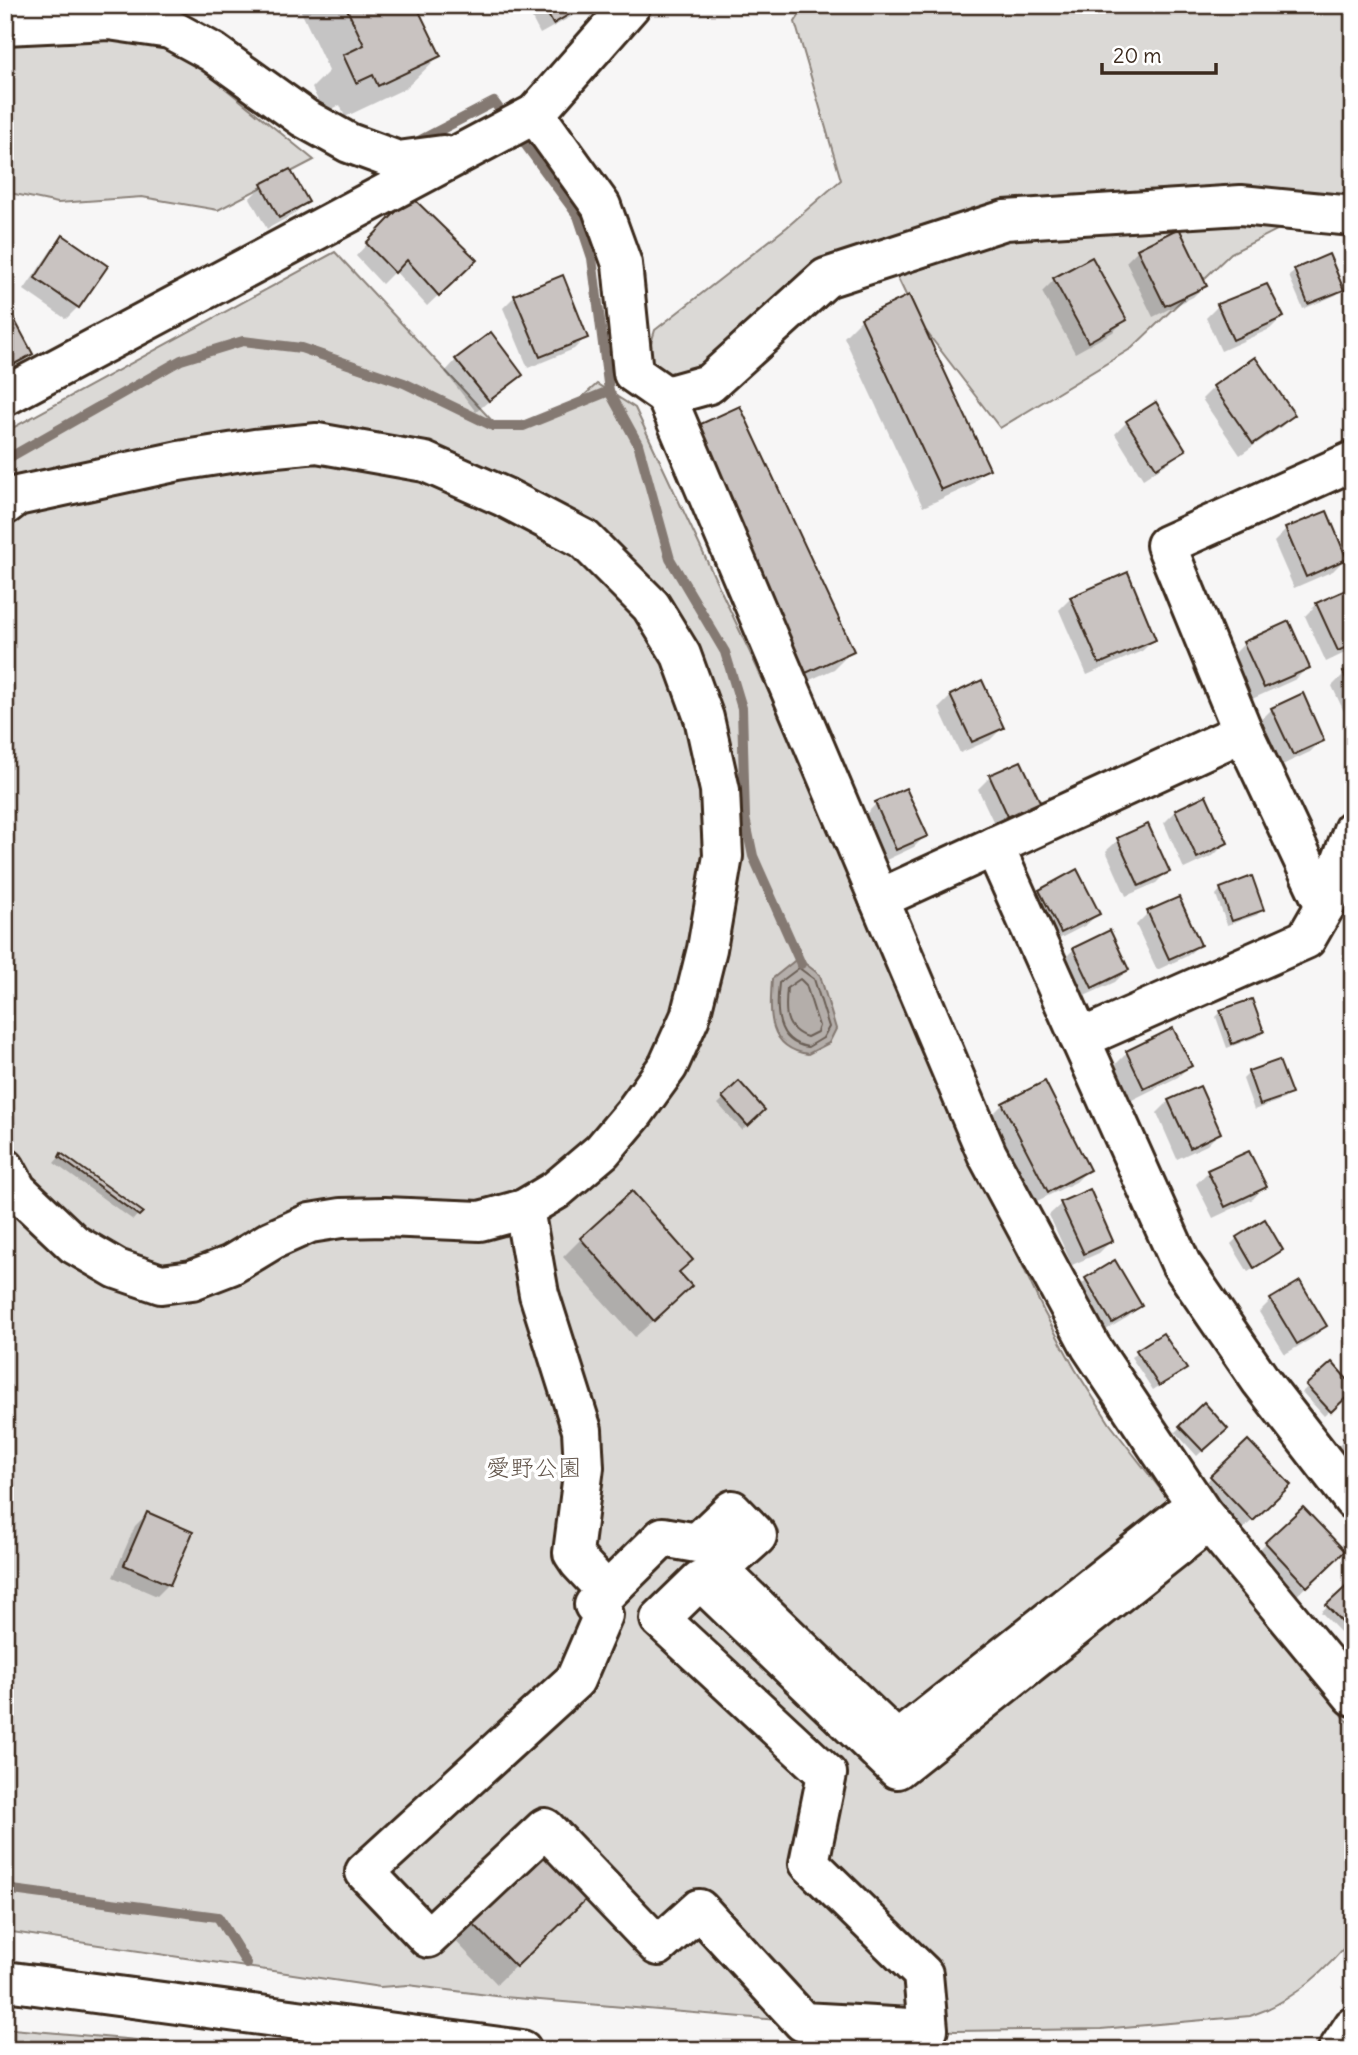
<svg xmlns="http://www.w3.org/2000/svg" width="1358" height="2055" viewBox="0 0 1358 2055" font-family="Delius,'Klee One',sans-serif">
	<rect width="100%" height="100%" fill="#f7f6f6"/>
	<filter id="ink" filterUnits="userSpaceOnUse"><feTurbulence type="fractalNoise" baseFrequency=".0143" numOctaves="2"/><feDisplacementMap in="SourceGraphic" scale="14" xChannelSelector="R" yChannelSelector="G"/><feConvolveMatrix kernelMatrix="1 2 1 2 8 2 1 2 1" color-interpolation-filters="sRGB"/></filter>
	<g filter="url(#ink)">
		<g fill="#dbd9d6" stroke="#8b827a" stroke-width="2">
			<path d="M84,5l105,54 125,101 -96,50 -76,-13 -84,6 -53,-11v-184z"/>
			<path d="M806,5h547v187l-122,61 -99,95 -132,80 -81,-106 -38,-79 -170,120 -46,18 -19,-21 9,-30 132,-103 54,-47 -46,-158z"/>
			<path d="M335,252l160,172 39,-2 45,-22 18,-16 38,24 150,319 203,464 56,121 31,57 35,55 71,92 172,212v209c-27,34 -61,65 -103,79l-149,13 -146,2 -152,-9 -299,-25 -96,-12 -28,2 -375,-56v-1499z"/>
			<path d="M5,2029h7l239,21h-246z"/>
		</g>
		<path fill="#b4aeaa" stroke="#847972" stroke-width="2" d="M798,958l22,17 16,54 -7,14 -21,11c-42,-6 -38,-43 -36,-75z"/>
		<g fill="#0003">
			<path d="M298,5h116l25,51 -33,32 -61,29 -5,-12 -16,8 -12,-25 17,-17z"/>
			<path d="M525,5h60l-9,9 -36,20z"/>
			<path d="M262,186l44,16 -12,12 -27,15 -17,-31z"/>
			<path d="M399,210l76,50 -48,46 -32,-35 -13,13 -26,-28z"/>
			<path d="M64,238l14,69 -12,12 -42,-29 28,-41z"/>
			<path d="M1138,250l67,35 -12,12 -40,20 -27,-55z"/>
			<path d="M1328,256l14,33 -6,6 -33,14 -14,-33 6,-5z"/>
			<path d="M1054,280l71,40 -12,12 -38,21 -33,-61z"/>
			<path d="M515,296l71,41 -12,12 -46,19 -25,-60z"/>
			<path d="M1218,306l64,11 -12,12 -49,22 -15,-33z"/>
			<path d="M5,307l26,47 -12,12 -14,7z"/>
			<path d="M862,319l125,149 -17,18 -47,21 -79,-170z"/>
			<path d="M456,360l65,14 -45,38 -31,-40z"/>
			<path d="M1214,387l79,28 -12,12 -41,28 -38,-56z"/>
			<path d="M1156,404l27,46 -12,11 -28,18 -28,-45 12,-12z"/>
			<path d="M693,430l159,221 -18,18 -46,21z"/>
			<path d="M1286,530l59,29 -12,12 -39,17 -20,-46z"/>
			<path d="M1071,598l83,42 -12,11 -55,24 -28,-65z"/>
			<path d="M1317,604h36v45l-27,13 -21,-46z"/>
			<path d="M1288,624l20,43 -12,12 -44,20 -20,-43 12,-12z"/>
			<path d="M1353,670v61l-21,-45 12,-12z"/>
			<path d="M951,696l51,32 -12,12 -30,13 -21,-45z"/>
			<path d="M1272,709l50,31 -12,12 -30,14 -20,-45z"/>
			<path d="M990,777l38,43 -29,14 -21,-45z"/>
			<path d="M1206,798l20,45 -12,12 -30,14 -20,-46 12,-12z"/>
			<path d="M876,804l50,31 -12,12 -30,14 -20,-45z"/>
			<path d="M1118,840l50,31 -12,12 -30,13 -20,-45z"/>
			<path d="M1221,889l41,20 -5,6 -30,10 -11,-30z"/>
			<path d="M1040,891l58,23 -12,11 -37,19 -21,-41z"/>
			<path d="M1148,913l51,32 -12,11 -30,14 -21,-45z"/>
			<path d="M1074,949l53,21 -12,12 -35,16 -18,-37z"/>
			<path d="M1221,1012l41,20 -5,5 -30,11 -11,-31z"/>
			<path d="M1173,1030l17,35 -12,12 -46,23 -17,-35 12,-12z"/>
			<path d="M1249,1073l41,20 -6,6 -30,11 -11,-31z"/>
			<path d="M739,1084l24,26 -21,20 -24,-26z"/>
			<path d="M1169,1101l50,32 -12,12 -30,14 -20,-46z"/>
			<path d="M1003,1104l85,66 -12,12 -41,20 -44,-86z"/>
			<path d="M61,1155l79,57 -7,8 -79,-57z"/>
			<path d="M1208,1172l56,15 -11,12 -40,19 -17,-34z"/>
			<path d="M1061,1204l50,37 -12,12 -27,12 -23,-50z"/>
			<path d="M1237,1238l44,12 -33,22 -17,-28z"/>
			<path d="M581,1239l97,34 -6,31 -37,33 -72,-80z"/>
			<path d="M1115,1263l25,43 -12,11 -29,17 -25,-43 12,-11z"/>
			<path d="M1271,1300l54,26 -12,12 -28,16 -26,-42z"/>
			<path d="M1163,1335l22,34 -32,21 -22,-33z"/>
			<path d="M1332,1365l21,24 -29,27 -22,-24z"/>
			<path d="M1204,1405l22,24 -29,27 -22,-24z"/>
			<path d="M1353,1433v45l-21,-27z"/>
			<path d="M1211,1477l66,20 -37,35 -40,-43z"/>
			<path d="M147,1514l43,19 -21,51 -12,12 -44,-19 22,-51z"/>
			<path d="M1266,1543l65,20 -37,35 -40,-43z"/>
			<path d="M1351,1585l2,42 -10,8 -22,-23z"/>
			<path d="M598,1886l-101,98 -53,-55z"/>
		</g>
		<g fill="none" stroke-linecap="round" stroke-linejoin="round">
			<g stroke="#6b5f56" stroke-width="2">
				<path d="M799,968l15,11 15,48 -6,11 -15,9c-33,-5 -32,-38 -29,-64z"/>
				<path d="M800,979l6,6 13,41 -2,6 -10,5c-24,-8 -22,-27 -20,-49z"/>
			</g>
			<g stroke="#847972" stroke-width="10">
				<path d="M162,5l19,11"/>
				<path d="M413,144l81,-42 84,114 14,42 17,133 29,53 32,115 55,93 17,56 3,110 8,38 48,108"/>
				<path d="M5,460l176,-100 62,-19 58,7 103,35 89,43h30l86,-35"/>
				<path d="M5,1889l213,28 29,47"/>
				<path d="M297,2034l24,16"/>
			</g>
		</g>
		<g fill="#c9c3c1" stroke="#3b2a1e" stroke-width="2">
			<path d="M345,5h71l25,51 -63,30 -5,-11 -17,8 -13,-28 21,-10z"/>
			<path d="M543,5h42l-32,19z"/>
			<path d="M290,169l19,33 -30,16 -18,-34z"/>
			<path d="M411,196l66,64 -38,36 -32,-36 -12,13 -29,-30z"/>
			<path d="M1179,228l28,58 -42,20 -28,-57z"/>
			<path d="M63,235l45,31 -29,42 -44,-30z"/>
			<path d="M1329,254l15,36 -36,14 -14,-35z"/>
			<path d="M1092,257l35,63 -39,22 -35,-64z"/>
			<path d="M563,275l25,63 -48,19 -26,-62z"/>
			<path d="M1267,284l17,33 -51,23 -16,-36z"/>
			<path d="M909,295l81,174 -49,21 -80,-172z"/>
			<path d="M6,304l27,50 -28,15v-64z"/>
			<path d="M491,332l32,43 -34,26 -34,-42z"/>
			<path d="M1255,357l40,58 -42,29 -40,-58z"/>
			<path d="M1156,402l30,48 -30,18 -30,-47z"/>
			<path d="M740,406l114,245 -48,22 -114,-245z"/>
			<path d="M1327,511l20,48 -41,18 -21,-49z"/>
			<path d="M1128,572l28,68 -57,24 -29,-67z"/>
			<path d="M1348,589l5,10v45l-15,7 -22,-48z"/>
			<path d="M1289,621l21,47 -46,20 -21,-46z"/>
			<path d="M1353,668v26l-10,-22z"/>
			<path d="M982,680l22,48 -32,14 -22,-47z"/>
			<path d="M1303,693l21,48 -31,14 -22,-47z"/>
			<path d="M1021,761l22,47 -32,15 -22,-48z"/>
			<path d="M906,788l22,48 -32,14 -21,-48z"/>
			<path d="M1206,795l22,48 -31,15 -22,-48z"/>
			<path d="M1148,824l22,48 -31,14 -22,-48z"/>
			<path d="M1077,869l23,45 -39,19 -22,-43z"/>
			<path d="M1252,876l12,34 -32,11 -12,-33z"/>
			<path d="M1179,897l22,48 -32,14 -22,-48z"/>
			<path d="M1110,930l19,40 -37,18 -19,-40z"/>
			<path d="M1252,999l12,33 -32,12 -12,-34z"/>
			<path d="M1173,1028l19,38 -48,23 -18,-38z"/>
			<path d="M1279,1060l13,34 -32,11 -12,-34z"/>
			<path d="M739,1081l26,29 -17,16 -26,-29z"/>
			<path d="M1045,1081l45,89 -42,22 -46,-89z"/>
			<path d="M1200,1086l21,47 -31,15 -22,-48z"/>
			<path d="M1249,1151l18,36 -42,20 -18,-37z"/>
			<path d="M61,1153l82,59 -4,4 -80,-59z"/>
			<path d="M1090,1189l23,52 -29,13 -24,-52z"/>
			<path d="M632,1191l61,69 -14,12 13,14 -38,35 -74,-83z"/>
			<path d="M1265,1219l18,31 -29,18 -18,-31z"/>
			<path d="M1115,1260l27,46 -30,17 -27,-45z"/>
			<path d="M1300,1281l27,45 -30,18 -27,-45z"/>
			<path d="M1163,1333l24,36 -28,17 -23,-36z"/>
			<path d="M1332,1362l21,24v5l-22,21 -25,-27z"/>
			<path d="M1204,1402l24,27 -25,22 -24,-25z"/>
			<path d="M1353,1430v21l-10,-13z"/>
			<path d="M1248,1440l43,45 -38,36 -43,-45z"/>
			<path d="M1303,1507l42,44 -38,36 -42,-45z"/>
			<path d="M147,1512l46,20 -23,53 -46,-20z"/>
			<path d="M1351,1582l2,2v45l-3,2 -24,-26z"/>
			<path d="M545,1828l55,58 -84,81 -56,-57z"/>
		</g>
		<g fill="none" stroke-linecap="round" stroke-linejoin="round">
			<defs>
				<g id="minor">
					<path d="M5,25l104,-5 61,9 42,23 92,66 45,25 49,18 45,-6"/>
					<path d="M535,114l66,92 21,58 11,109 33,23 43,-12 117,-106 179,-58 236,-15 112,11"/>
					<path d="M5,396l530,-282 96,-109"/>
					<path d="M666,396l321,758 104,193 111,166 151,183"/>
					<path d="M5,505l12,-9 162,-35 76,-12 62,-6 108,19 79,35 80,42 67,67 30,49 23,63 16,72 3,66 -16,93 -17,68 -22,49 -34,47 -32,38 -46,39 -32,19 -44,12 -95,-4 -44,1 -31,5 -38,17 -41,25 -39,15 -31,4 -44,-15 -43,-25 -57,-54 -12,-22"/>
					<path d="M994,846l187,418 80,117 92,119"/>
					<path d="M879,899l364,-167"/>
					<path d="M1325,906l-82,-174 -77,-187 187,-84"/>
					<path d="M1080,1039l226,-100 19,-33 28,-76"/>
					<path d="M524,1209l15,85 43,136 2,37 -11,86 6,9 28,30"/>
					<path d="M732,1510l25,26 -38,34 178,171 284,-225 13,17 -297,236 -197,-189 -40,39 167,155 -18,89 114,111 5,55 -125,-7 -104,-113 -41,37 -113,-118 -117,110 -63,-66 210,-192 28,-65 -9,-10 69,-68 34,6z"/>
					<path d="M5,1981l517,69"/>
					<path d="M1338,2050l15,-23"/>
				</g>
			</defs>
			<use href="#minor" stroke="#3b2a1e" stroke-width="44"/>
			<use href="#minor" stroke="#fff" stroke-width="38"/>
		</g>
	</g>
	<g text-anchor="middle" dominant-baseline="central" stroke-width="7" stroke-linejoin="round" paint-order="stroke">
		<g font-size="24" fill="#63564c" stroke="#fff">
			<text x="534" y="1467">愛野公園</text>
		</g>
	</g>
	<rect width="1358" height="2055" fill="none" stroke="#fff" stroke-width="28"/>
	<rect x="14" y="14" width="1330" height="2027" fill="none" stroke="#3b2a1e" stroke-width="2.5" filter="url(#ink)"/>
	<path d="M1102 63v10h114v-10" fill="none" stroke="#3b2a1e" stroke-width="3.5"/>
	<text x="1113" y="63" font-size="21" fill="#3b2a1e" stroke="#ffffff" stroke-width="5" paint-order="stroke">20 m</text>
</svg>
